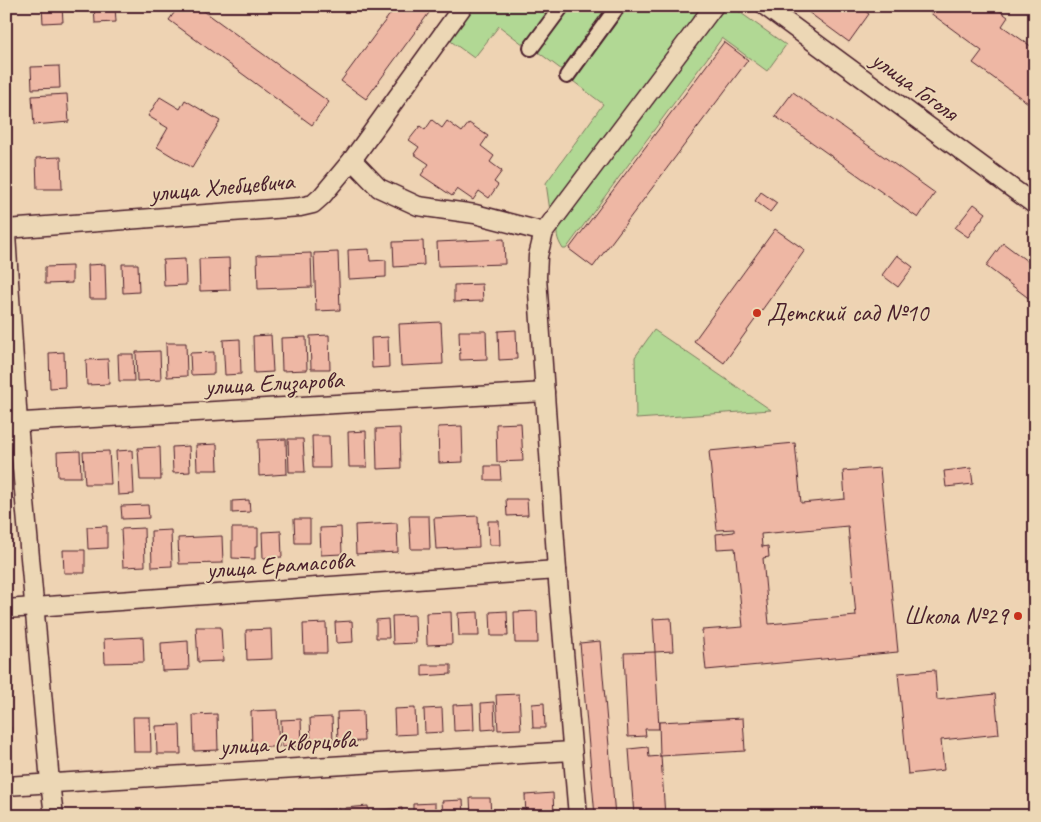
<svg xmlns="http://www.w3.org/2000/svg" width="1041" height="822" viewBox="0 0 1041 822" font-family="Caveat,sans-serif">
	<rect width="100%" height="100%" fill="#eed3b3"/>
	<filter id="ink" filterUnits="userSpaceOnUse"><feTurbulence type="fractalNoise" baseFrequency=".02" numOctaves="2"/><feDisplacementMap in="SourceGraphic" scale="10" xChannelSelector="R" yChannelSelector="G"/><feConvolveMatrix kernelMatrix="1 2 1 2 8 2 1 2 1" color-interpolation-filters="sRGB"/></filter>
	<g filter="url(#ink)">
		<g fill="#b1d894" stroke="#7e7c60">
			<path d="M468,6h91l-31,42 -29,-22 -25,32 -29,-21z"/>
			<path d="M566,6h48l-48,67 -32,-24z"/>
			<path d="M623,6h84l-157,205 -4,-28 57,-79 -34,-26z"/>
			<path d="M718,6h13l55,39 -19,26 -45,-33 -156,211h-3c-7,-11 -7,-16 -5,-29z"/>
			<path d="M654,330l117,80 -135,9 -1,-62z"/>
		</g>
		<g fill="#eeb7a4" stroke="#4a1f2b" fill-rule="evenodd">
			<path d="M42,6h20l1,16 -20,1z"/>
			<path d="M94,6h21l1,16 -21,1z"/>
			<path d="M179,6h18l132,96 -17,23 -143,-105z"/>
			<path d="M396,6h38l-68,93 -25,-18z"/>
			<path d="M800,6h58l11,8 -20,28z"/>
			<path d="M933,6h60l15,11 -6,9 33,23v59l-62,-45 9,-12 -53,-39z"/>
			<path d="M724,42l24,18 -155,207 -24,-18z"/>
			<path d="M59,66l1,22 -28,1 -1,-22z"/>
			<path d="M793,92l142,101 -17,25 -143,-102z"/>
			<path d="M67,94l2,28 -35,3 -2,-29z"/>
			<path d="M160,97l20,12 5,-9 35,21 -28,47 -35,-21 11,-19 -20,-12z"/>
			<path d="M432,120l10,8 5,-7 15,11 7,-9 19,13 -7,10 13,10 -4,6 12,9 -8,11 4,3 -9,13 -10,-7 -6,9 -16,-11 -5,7 -31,-21 8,-11 -15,-10 5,-7 -10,-7 11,-14 5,4z"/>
			<path d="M61,157l1,32h-25l-1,-31z"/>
			<path d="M761,192l16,11 -7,9 -15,-11z"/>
			<path d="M974,204l12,9 -18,24 -13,-9z"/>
			<path d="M775,229l30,21 -81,113 -30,-22z"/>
			<path d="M504,239l1,25 -67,2 -1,-24z"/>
			<path d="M423,241l1,24 -30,2 -1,-25z"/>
			<path d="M1003,243l32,24v36l-49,-37z"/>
			<path d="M369,249l1,12 16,-1v17l-37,2 -1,-29z"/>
			<path d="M338,252l2,58 -24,1 -2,-58z"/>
			<path d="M311,253l1,34 -54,2 -1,-34z"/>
			<path d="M897,255l16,12 -15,20 -16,-12z"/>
			<path d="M229,258l1,32 -30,1 -1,-32z"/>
			<path d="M185,259l1,26 -22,1 -1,-26z"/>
			<path d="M105,264l1,35h-17l-1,-34z"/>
			<path d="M122,264h16l1,28 -16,1z"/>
			<path d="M72,266v17l-27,1v-17z"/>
			<path d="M482,284l1,17 -29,1v-17z"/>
			<path d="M441,322l2,42 -42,2 -2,-42z"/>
			<path d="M516,330l1,29 -18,1 -1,-29z"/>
			<path d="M459,331h27l1,28 -27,1z"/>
			<path d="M271,335l2,37 -19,1 -1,-37z"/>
			<path d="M329,335l1,34h-19l-1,-33z"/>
			<path d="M306,337l1,33 -25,1 -1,-33z"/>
			<path d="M388,337l1,30 -17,1 -1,-30z"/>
			<path d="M240,339l1,35 -16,1 -2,-35z"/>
			<path d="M166,343h20l1,33 -20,1z"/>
			<path d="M160,351l1,29 -24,1 -1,-29z"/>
			<path d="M64,352l1,35 -15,1 -1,-35z"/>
			<path d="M214,352v22l-23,1 -1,-22z"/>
			<path d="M118,354h15l1,27h-15z"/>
			<path d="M108,359l1,25 -22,1 -1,-25z"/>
			<path d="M521,423l2,38 -26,1 -1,-38z"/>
			<path d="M462,426l1,36 -24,1 -1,-36z"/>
			<path d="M400,428l1,40 -24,1 -1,-40z"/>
			<path d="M366,431l1,36h-18l-1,-35z"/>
			<path d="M312,436h17l1,32h-17z"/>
			<path d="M286,439l1,35 -28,2 -1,-36z"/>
			<path d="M288,439h15l2,33h-16z"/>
			<path d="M795,443l6,60 44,-4 -2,-28 37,-3 18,184 -192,18 -4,-40 41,-3 -8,-79 -18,1 -1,-15 18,-2v-3l-17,1 -8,-79zM848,526l8,90 -87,8 -6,-66 6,-1 -1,-11 -6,1 -1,-13z"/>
			<path d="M217,444l1,26h-21l-1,-25z"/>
			<path d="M189,446l1,26 -17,1 -1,-26z"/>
			<path d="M160,447l1,33h-21l-2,-32z"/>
			<path d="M132,450l2,44 -16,1 -2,-44z"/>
			<path d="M80,451l1,26h-23l-1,-25z"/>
			<path d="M109,451l2,33h-26l-2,-32z"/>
			<path d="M485,466h15l1,14h-16z"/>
			<path d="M971,468l2,16 -27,3 -2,-16z"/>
			<path d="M506,499h21l1,16 -21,1z"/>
			<path d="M249,500l1,12 -18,1v-12z"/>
			<path d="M148,505l1,13 -27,1 -1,-13z"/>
			<path d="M409,516h20l1,33h-19z"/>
			<path d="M478,516l1,31 -43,2 -2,-31z"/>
			<path d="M294,519h16v24h-15z"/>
			<path d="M488,521h11l1,24h-11z"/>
			<path d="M397,523l1,29 -42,2 -1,-29z"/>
			<path d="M107,526v22l-19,1 -1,-22z"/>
			<path d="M341,527l1,27 -21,1 -1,-27z"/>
			<path d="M144,528l1,38 -22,1 -2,-38z"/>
			<path d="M232,528h26v18h-3v13l-23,-1z"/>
			<path d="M171,530l1,36 -20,1 -1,-36z"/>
			<path d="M281,531l1,26 -19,1 -1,-26z"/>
			<path d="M222,536l1,27 -44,1 -1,-26z"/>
			<path d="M63,550h22v23h-21z"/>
			<path d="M507,611l1,25h-17l-1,-24z"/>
			<path d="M537,611l1,32h-23l-1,-31z"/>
			<path d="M451,612l1,32 -25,1 -1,-32z"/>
			<path d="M478,612l1,24h-20l-1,-23z"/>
			<path d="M415,615l1,28 -23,1 -1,-28z"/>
			<path d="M671,618l2,33 -18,1 -2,-33z"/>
			<path d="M388,619l1,19h-13v-18z"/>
			<path d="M352,621l1,21 -17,1 -1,-21z"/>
			<path d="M326,623l1,30h-23l-1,-29z"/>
			<path d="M196,627h25l2,34 -25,1z"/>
			<path d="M271,629l1,30 -25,1 -1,-30z"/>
			<path d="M143,637l1,25 -39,1 -1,-24z"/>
			<path d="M188,641l1,29 -27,1 -1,-28z"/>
			<path d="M600,641l15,175h-20l-15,-173z"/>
			<path d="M655,652l4,77h-14l1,7 -18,1 -4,-84z"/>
			<path d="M422,665h29v9l-29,2z"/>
			<path d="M935,670l2,30 58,-6 4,40 -58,6 3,30 -36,4 -10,-101z"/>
			<path d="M519,694l2,35 -23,1 -2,-35z"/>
			<path d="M494,702l1,27 -13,1 -1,-27z"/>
			<path d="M544,703l1,25h-12l-1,-24z"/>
			<path d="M473,704l1,26 -20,1 -1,-26z"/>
			<path d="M415,708l1,26 -21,1 -1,-26z"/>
			<path d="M442,708l1,24 -18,1 -1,-24z"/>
			<path d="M277,710l2,37h-27l-1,-36z"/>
			<path d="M363,711l1,30 -26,1 -1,-30z"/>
			<path d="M217,714l1,36 -24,1 -1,-36z"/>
			<path d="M133,717h17l1,35h-17z"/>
			<path d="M332,717l1,25 -22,1 -1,-25z"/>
			<path d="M743,718l2,33 -85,5 -1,-34z"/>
			<path d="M301,719l1,27 -20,1 -1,-27z"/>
			<path d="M180,725l1,29h-24l-1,-28z"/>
			<path d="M6,727h5l1,34h-6z"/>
			<path d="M648,747l1,10 12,-1 4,60h-31l-5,-67z"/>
			<path d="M553,793l1,23h-28l-1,-21z"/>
			<path d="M470,798h20l1,18h-20z"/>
			<path d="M463,800l1,16h-21l-1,-15z"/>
			<path d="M435,803v13h-22v-12z"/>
			<path d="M368,806l1,10h-23l-1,-8z"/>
			<path d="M402,808v8h-21v-6z"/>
			<path d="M340,809v7h-22v-6z"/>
		</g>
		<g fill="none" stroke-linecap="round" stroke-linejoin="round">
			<defs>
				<g id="pedestrian">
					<path d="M531,48l31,-42"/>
					<path d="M567,76l51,-70"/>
				</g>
				<g id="minor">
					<path d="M765,6l270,199"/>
					<path d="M352,160l27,28 39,18 57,8 69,18"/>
					<path d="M6,229l294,-22 13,-3 9,-8 30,-36 111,-154"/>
					<path d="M6,234l12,189 32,359 4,34"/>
					<path d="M6,423l539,-31"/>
					<path d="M6,609l551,-39"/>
					<path d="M6,786l566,-35"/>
					<path d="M578,816l-21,-246 -20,-293 1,-21 6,-24 170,-226"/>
				</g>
			</defs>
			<use href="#pedestrian" stroke="#4a1f2b" stroke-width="18"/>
			<use href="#minor" stroke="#4a1f2b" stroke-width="21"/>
			<use href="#pedestrian" stroke="#ecd7b5" stroke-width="14"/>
			<use href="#minor" stroke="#ecd7b5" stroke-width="18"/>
		</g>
	</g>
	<g fill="#c8321e" stroke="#ecd7b5" stroke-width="2">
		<circle cx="757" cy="313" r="5"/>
		<circle cx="1018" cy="616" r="5"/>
	</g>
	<g text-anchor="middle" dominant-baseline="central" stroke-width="4" stroke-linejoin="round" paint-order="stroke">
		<g font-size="25" fill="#4a1f2b" stroke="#ecd7b5">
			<text transform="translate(915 86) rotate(36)">улица Гоголя</text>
			<text transform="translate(222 187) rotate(-5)">улица Хлебцевича</text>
			<text transform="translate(274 383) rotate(-3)">улица Елизарова</text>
			<text transform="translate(280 565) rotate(-4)">улица Ерамасова</text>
			<text transform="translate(288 743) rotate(-3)">улица Скворцова</text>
		</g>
		<g font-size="25" fill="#4a1f2b" stroke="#ecd7b5" text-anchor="start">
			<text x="767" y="313">Детский сад №10</text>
			<text x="1008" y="616" text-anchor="end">Школа №29</text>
		</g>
	</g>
	<rect width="1041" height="822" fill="none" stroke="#ecd7b5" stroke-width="25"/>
	<rect x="12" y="12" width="1016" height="797" fill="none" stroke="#4a1f2b" stroke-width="2" filter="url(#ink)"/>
</svg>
